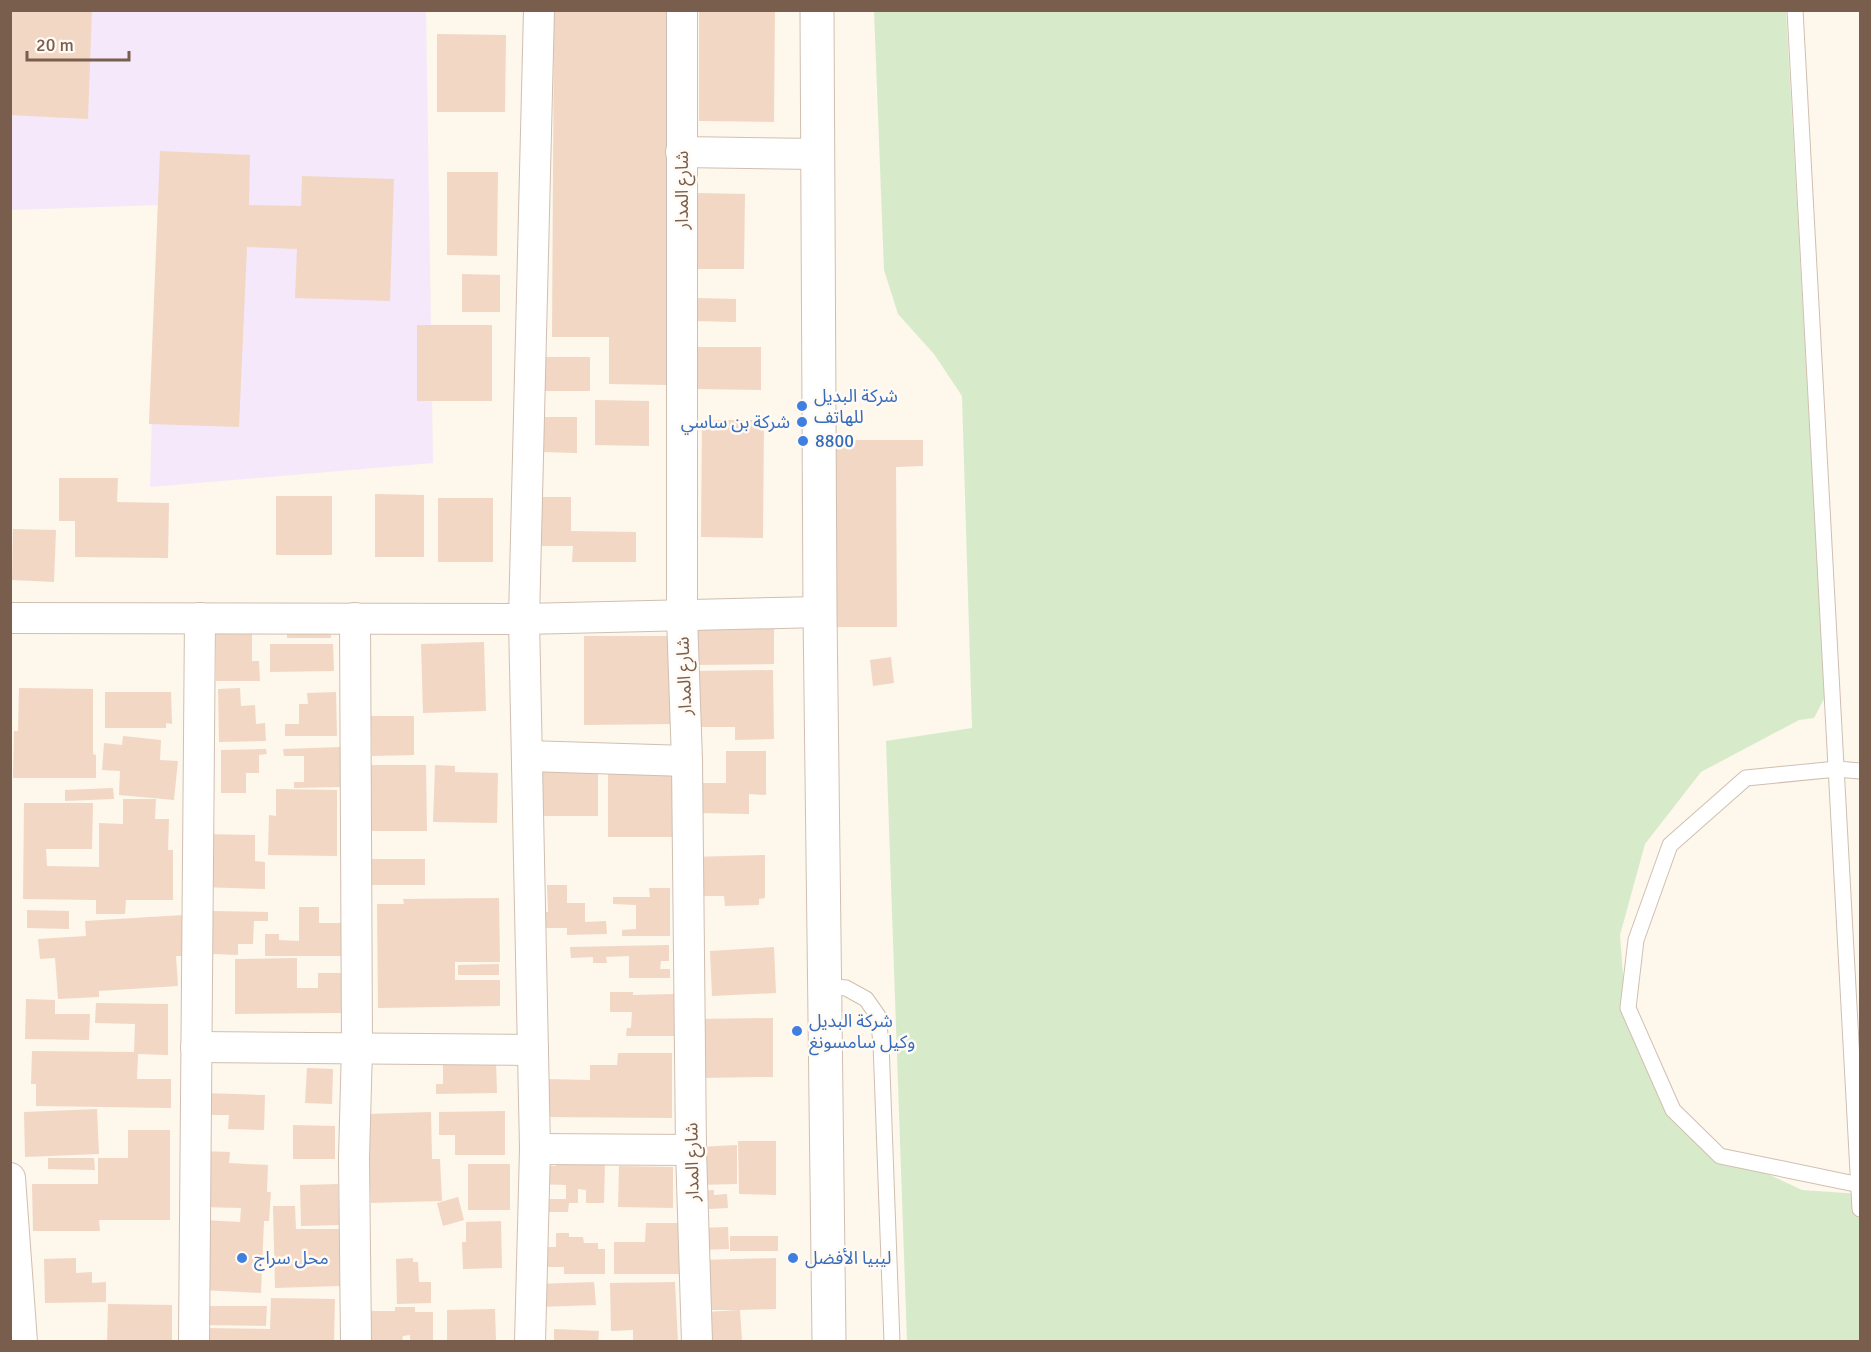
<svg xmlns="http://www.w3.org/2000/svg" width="1871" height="1352" viewBox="0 0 1871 1352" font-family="Signika,'Noto Sans Arabic',sans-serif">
	<rect width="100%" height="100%" fill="#fdf7ec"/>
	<path fill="#f4e8fa" d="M10,11h416l7,452 -283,24 8,-282 -147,5z"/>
	<path fill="#d7ebca" d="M874,11h912l39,686 -11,21 -15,2 -98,52 -56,72 -25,91 6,80 24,59 69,77 83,39 58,4v147h-953l-21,-600 86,-13 -10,-332 -28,-42 -36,-40 -14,-44z"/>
	<g fill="#f2d7c4">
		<path d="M10,10h82l-4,109 -78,-4z"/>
		<path d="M554,10h115l-2,375 -58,-1v-47h-57z"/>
		<path d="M699,10h76l-1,112 -75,-1z"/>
		<path d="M437,34l69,1 -1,77h-68z"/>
		<path d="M160,151l90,4 -1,50 52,1 1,-30 92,3 -4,122 -95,-3 2,-49 -50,-2 -8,180 -90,-3z"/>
		<path d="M447,172h51l-1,84 -50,-1z"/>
		<path d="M696,193l49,1 -1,75h-49z"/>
		<path d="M462,274l38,1v37h-38z"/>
		<path d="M695,298l41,1v23l-41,-1z"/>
		<rect x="417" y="325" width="75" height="76"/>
		<path d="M697,347h64v43l-64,-1z"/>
		<rect x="543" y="357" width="47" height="34"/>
		<path d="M595,400l54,1v45l-54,-1z"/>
		<path d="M544,417h33v36l-33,-1z"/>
		<path d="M702,420h62l-1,118 -62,-1z"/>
		<path d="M829,440h94v26l-27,1 1,160h-67z"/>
		<path d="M59,478h59l-1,24 52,1 -1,55 -93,-1v-36h-16z"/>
		<path d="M375,494l49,1v62h-49z"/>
		<rect x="276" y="496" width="56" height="59"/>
		<path d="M538,497h33v34l65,1v30h-64l1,-16h-36z"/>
		<rect x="438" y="498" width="55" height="64"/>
		<path d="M13,529l43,1 -2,52 -42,-2z"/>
		<path d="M331,617v21h-44v-6z"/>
		<path d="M774,620v44l-79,1v-44z"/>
		<path d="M252,627v34h7l1,20h-44v-53z"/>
		<path d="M584,636h89l1,88 -90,1z"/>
		<path d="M484,642l2,69 -63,2 -2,-69z"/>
		<path d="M270,644h63l1,27 -64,1z"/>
		<path d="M891,657l3,26 -21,3 -3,-26z"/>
		<path d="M773,670l1,69 -39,1v-13h-41v-56z"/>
		<path d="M19,688l74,1v65l3,1v23h-83l1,-47h4z"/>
		<path d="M240,688l1,18 14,-1 1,19 9,-1 1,18 -47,1 -1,-53z"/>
		<path d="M105,692h66l1,32 -6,-1v5h-61z"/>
		<path d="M336,692l1,44h-52v-12h14v-20h9l-1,-11z"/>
		<path d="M371,716h43v39l-42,1z"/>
		<path d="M123,736l38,4 -1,20 18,1 -4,39 -55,-5 1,-24 -18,-1 2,-27 18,2z"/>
		<path d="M341,747l1,40 -48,1v-6h10v-26h-20l-1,-7z"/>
		<path d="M266,749l1,5 -8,1v18h-13v20h-25v-43z"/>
		<path d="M726,751h40v44l-17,-1v20l-51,-1v-30h28z"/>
		<path d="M369,765h57l1,66h-64z"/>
		<path d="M435,765l20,1v6l43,1 -1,50 -64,-1z"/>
		<path d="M598,771v45h-60l-1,-44z"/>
		<path d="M608,772l69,1v64h-69z"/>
		<path d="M113,788l1,11 -49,2v-11z"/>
		<path d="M276,789l61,1v66l-69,-1 1,-40 7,1z"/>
		<path d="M123,799h33l-1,20h14l-1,31h5v50h-47l-1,14h-29v-14l-73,-1 1,-96h69l-1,46h-46l1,17 52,1v-44l24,1z"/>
		<path d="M200,834l55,1v26l10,1v27l-66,-2z"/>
		<path d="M765,855v43l-6,1v6l-34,1 -1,-10h-32l-1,-39z"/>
		<rect x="364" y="859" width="61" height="26"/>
		<path d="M547,885h20v18h18v19l21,-1 1,13 -40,1v-7h-24v-16h5z"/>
		<path d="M649,888h21v48h-48v-6l14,-1v-24l-23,-1v-7h37z"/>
		<path d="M499,898l1,64h-45v18h45v26l-122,2 -1,-104h27l-1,-5z"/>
		<path d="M299,907h20v16h24v33h-78v-22h14v6l20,1z"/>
		<path d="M27,910l42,1v18l-42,-1z"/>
		<path d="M213,911l55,1v9h-14l-1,23h-15v11l-25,-1z"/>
		<path d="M183,915l2,41h-9l2,30 -79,5v6l-41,2 -3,-41 -15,1 -2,-20 48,-3 -1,-15z"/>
		<path d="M669,945v16h-8l-1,8h10v9h-41v-22l-23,1 1,6h-14v-6l-22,1 -1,-11z"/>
		<path d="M774,947l2,46 -64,3 -2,-45z"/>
		<path d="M297,958v30h21v-15h24v40l-107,1v-55z"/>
		<path d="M499,964v11h-41v-10z"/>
		<path d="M610,992h23v3l41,-1v42h-48l1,-8h4l1,-16h-22z"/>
		<path d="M26,999l29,1v14h35l-1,26 -64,-1z"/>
		<path d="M96,1003l72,1v51l-30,-1 -1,25h34v29l-135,-2v-22h-5l1,-33 102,1 1,-28 -40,-1z"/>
		<path d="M773,1018v59l-75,1 -1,-59z"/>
		<path d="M618,1053h54v65l-127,-1 1,-38 44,1v-15h27z"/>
		<path d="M443,1061h53l1,32 -61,1v-10h7z"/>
		<path d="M307,1068l26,1 -1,35 -27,-1z"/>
		<path d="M205,1093l60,2 -1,35 -36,-1 1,-14h-25z"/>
		<path d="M97,1109l2,45 -74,3 -1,-45z"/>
		<path d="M505,1111v44h-50v-20h-16v-23z"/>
		<path d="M431,1112l1,47h8l2,42 -71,2 -5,-89z"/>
		<path d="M293,1125l42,1v33h-42z"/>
		<path d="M128,1130h42v90h-71l1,11h-67l-1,-47h66v-26h30z"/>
		<path d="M738,1141h38v54l-37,-1z"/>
		<path d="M737,1145v39l-39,1v-38z"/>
		<path d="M202,1151l28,1 -1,11 39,2 -1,27h4l-2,29h-5l-3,72 -61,-3 3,-70 37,2 1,-14 -41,-1z"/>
		<path d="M48,1158h46l1,12 -47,-1z"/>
		<path d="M556,1160l49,1 -1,42h-18v-13l-8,-1v14h-9l-1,9h-27v-13h25v-14l-32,-1 1,-18h21z"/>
		<rect x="468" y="1164" width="42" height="46"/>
		<path d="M619,1166l54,1v41l-55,-1z"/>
		<path d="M338,1184l1,41 -38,1 -1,-41z"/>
		<path d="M714,1190v5l13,-1 1,14 -19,1v-8h-13v-10z"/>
		<path d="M458,1197l6,23 -21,6 -6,-23z"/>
		<path d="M273,1206h22l1,23h43l1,57 -65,2z"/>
		<path d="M501,1221l1,47 -39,1 -1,-27h4v-20z"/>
		<path d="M646,1223h37l-1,51h-68v-32h31z"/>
		<path d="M728,1227l1,22 -30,1v-22z"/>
		<path d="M556,1233h13v4h14l1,6h14v6h7v25h-41v-7h-24l-1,-20h17z"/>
		<rect x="730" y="1236" width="48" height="15"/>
		<path d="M76,1258v15l16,-1v11l14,-1v20l-61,1 -1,-44z"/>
		<path d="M413,1258v4h5l1,20h12v21l-34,1 -1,-45z"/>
		<path d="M776,1258v51l-36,1 2,31 -34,1 -1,-30 30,-2h-34l-1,-50z"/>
		<path d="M594,1282l2,23 -58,2 -1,-23z"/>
		<path d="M675,1282l3,60h-45v-12l-22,1 -1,-48z"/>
		<path d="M271,1298l64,1 -1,43h-131v-14l67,1z"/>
		<path d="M108,1304l64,1v37h-65z"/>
		<path d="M200,1306h67l-1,20 -66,-1z"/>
		<path d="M395,1307h20v5h18v30h-23v-7l-7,1 -1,6h-44v-31h37z"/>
		<path d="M495,1309l1,33h-49v-32z"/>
		<path d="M554,1329l45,2 -1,11h-44z"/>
	</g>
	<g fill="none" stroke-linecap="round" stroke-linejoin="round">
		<defs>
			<g id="service">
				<path d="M1795,10l65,1199"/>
				<path d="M1860,771l-23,-2 -91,9 -76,67 -34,95 -8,68 45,102 47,46 140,29"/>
				<path d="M824,986l22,2 20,11 12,17 3,27 11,299"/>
			</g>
			<g id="minor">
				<path d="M682,10v607l5,144 4,389 6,192"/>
				<path d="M681,152l137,2"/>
				<path d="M10,618l514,1 296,-7"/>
				<path d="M355,618l2,429 -3,111 2,184"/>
				<path d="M527,756l160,5"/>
				<path d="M196,1047l337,3"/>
				<path d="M535,1149l156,1"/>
				<path d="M10,1178l12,164"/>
				<path d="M194,1342l6,-724"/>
				<path d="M530,1342l5,-193 -11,-530 15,-609"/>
			</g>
			<path id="tertiary" d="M817,10l3,602 9,730"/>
		</defs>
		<use href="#service" stroke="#d0bfb1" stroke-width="17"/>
		<use href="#minor" stroke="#d0bfb1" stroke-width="32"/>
		<use href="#tertiary" stroke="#d0bfb1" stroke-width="35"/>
		<use href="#service" stroke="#fff" stroke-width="15"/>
		<use href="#minor" stroke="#fff" stroke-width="30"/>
		<use href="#tertiary" stroke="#fff" stroke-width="33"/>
	</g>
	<g fill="#3f7fe0" stroke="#fffaf3" stroke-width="2">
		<circle cx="802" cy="406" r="6"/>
		<circle cx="802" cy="422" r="6"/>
		<circle cx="803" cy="441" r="6"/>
		<circle cx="797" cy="1031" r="6"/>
		<circle cx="242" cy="1258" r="6"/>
		<circle cx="793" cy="1258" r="6"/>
	</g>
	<g text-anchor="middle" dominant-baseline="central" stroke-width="5" stroke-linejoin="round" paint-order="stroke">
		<g font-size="18" fill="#795e4e" stroke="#fffaf3">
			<text transform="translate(682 190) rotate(-90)">شارع المدار</text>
			<text transform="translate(684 676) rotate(-92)">شارع المدار</text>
			<text transform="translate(692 1162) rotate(-91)">شارع المدار</text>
		</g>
		<g font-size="18" fill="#366cbe" stroke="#fffaf3" text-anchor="start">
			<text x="814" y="396">شركة البديل<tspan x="814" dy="21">للهاتف</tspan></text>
			<text x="790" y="422" text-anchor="end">شركة بن ساسي</text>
			<text x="815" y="441">8800</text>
			<text x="809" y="1021">شركة البديل<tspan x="809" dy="21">وكيل سامسونغ</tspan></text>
			<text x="254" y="1258">محل سراج</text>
			<text x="805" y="1258">ليبيا الأفضل</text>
		</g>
	</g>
	<rect width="1871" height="1352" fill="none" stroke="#795e4e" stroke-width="24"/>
	<path d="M27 51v9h102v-9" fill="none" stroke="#795e4e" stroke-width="3"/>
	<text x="36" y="51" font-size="18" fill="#795e4e" stroke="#fffaf3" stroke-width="4.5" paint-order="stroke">20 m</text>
</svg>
